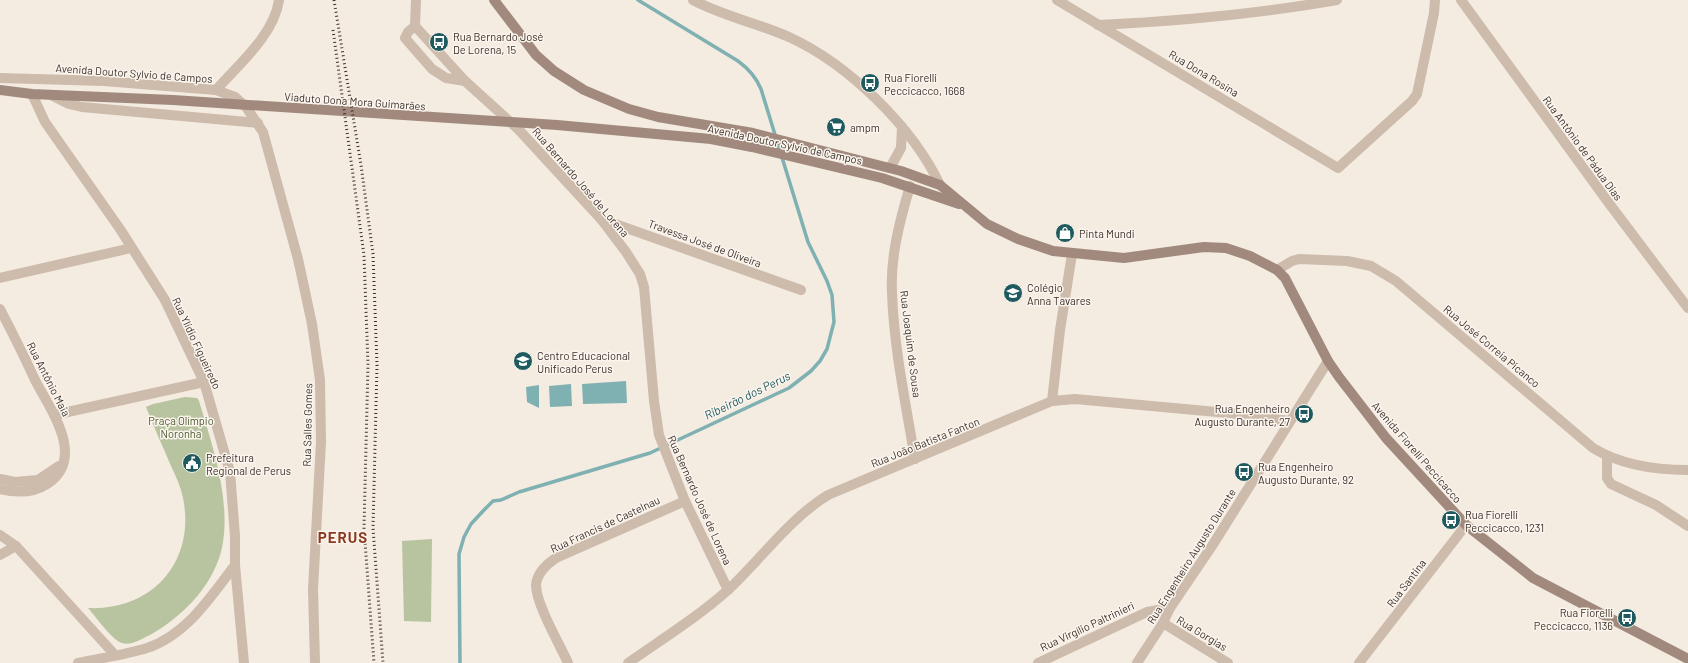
<svg xmlns="http://www.w3.org/2000/svg" width="1688" height="663" viewBox="0 0 1688 663" font-family="Barlow,sans-serif">
	<rect width="100%" height="100%" fill="#f4ebe1"/>
	<g fill="#b8c4a0">
		<path d="M185,397l12,1 2,3c13,43 31,96 24,141 -6,40 -39,74 -73,93 -9,4 -18,11 -28,8 -10,-3 -26,-26 -34,-35 64,3 108,-46 95,-110 -2,-11 -7,-21 -12,-32 -8,-19 -17,-39 -25,-59l7,-3z"/>
		<path d="M432,539l-1,83 -27,-1 -2,-80z"/>
	</g>
	<g fill="#7fb0b2">
		<path d="M626,381l1,22 -44,1 -1,-20z"/>
		<path d="M571,384l1,22 -22,1 -1,-21z"/>
		<path d="M539,385v23l-12,-6 -1,-15z"/>
	</g>
	<g fill="none" stroke-linecap="round" stroke-linejoin="round">
		<path stroke="#7fb0b2" stroke-width="3.5" d="M460,663l-1,-109 5,-17 7,-13 13,-14 9,-9 8,-1 18,-8 131,-39 139,-65 22,-17 9,-10 7,-12 7,-27 -2,-27 -5,-14 -19,-39 -47,-153c-5,-12 -12,-20 -23,-28l-100,-61"/>
		<g stroke="#cdbbac" stroke-width="10">
			<path d="M416,0l-1,26 50,55 54,49 82,89 25,33 14,22 4,13 10,114 5,34 26,66 43,89"/>
			<path d="M693,0c30,16 64,23 96,37 59,27 123,89 151,148"/>
			<path d="M1057,0l281,168 74,-67 5,-7 17,-81 1,-13"/>
			<path d="M1461,0l147,202 80,106"/>
			<path d="M1098,25c81,-4 160,-11 239,-25"/>
			<path d="M415,26l-7,6 -3,6 27,31 14,9 19,3"/>
			<path d="M0,78l104,3 112,9 19,7 11,10 17,25 35,127 14,65 8,56 1,62 -8,147 2,74"/>
			<path d="M216,90c23,-26 58,-55 63,-90"/>
			<path d="M32,94l13,28 75,107 45,71 39,82 26,90 5,64v29l9,98"/>
			<path d="M51,95l18,9 13,3 176,16"/>
			<path d="M890,168l11,-20 1,-21"/>
			<path d="M910,186c-10,34 -20,71 -18,107 2,56 14,112 23,166"/>
			<path d="M601,219l200,71"/>
			<path d="M1277,270l15,-9 7,-2 48,2 24,5 25,15 197,167c28,17 63,22 95,22"/>
			<path d="M0,278l131,-30"/>
			<path d="M0,309c12,23 24,47 35,71 15,29 52,78 12,104 -14,9 -31,9 -47,5"/>
			<path d="M1052,401l8,-71 12,-76"/>
			<path d="M54,415l150,-33"/>
			<path d="M1607,456v22l4,6 45,21 32,21"/>
			<path d="M0,479l15,3 23,-2 21,-14"/>
			<path d="M0,535l16,11 99,109"/>
			<path d="M0,555l16,-9"/>
			<path d="M1163,623l65,40"/>
			<path d="M78,663c23,-5 47,-8 69,-15 39,-13 64,-51 88,-83"/>
			<path d="M568,663c-8,-18 -32,-59 -32,-78 1,-12 11,-21 20,-27l129,-57"/>
			<path d="M628,663c34,-24 70,-46 101,-74 33,-31 60,-70 99,-94l224,-94 23,-2 164,15 50,7"/>
			<path d="M1038,663l109,-51 23,-4"/>
			<path d="M1137,663l26,-40 7,-15 42,-62 116,-185"/>
			<path d="M1359,663l107,-138"/>
		</g>
		<g stroke="#a18a7d" stroke-width="10">
			<path d="M494,0l42,55 18,16 30,19 45,19 29,8 95,16 148,38 39,14 47,39 31,15 35,12 71,7 80,-11 22,1 24,8 27,14 8,8 43,83 11,16 47,61 80,87 67,53 155,81"/>
			<path d="M0,90l32,4 141,6 384,25 154,14 41,8 130,31 77,26"/>
		</g>
		<g stroke="#3b302b" stroke-width="3" stroke-dasharray="1 3" stroke-linecap="butt">
			<path d="M334,0l27,165 12,89 4,111 -4,163 10,135"/>
			<path d="M333,30l31,225 4,110 -4,163 10,135"/>
		</g>
	</g>
	<defs>
		<symbol id="bus-disc" viewBox="-11 -11 22 22"><circle r="9.5" fill="#1f5a5e" stroke="#fbf5ee"/><path d="M-5-6H5V4H4V6H2V4H-2V6H-4V4H-5ZM-3.5-4V0h7V-4ZM-3.5 1.2v1.5H-2V1.2ZM2 1.2v1.5H3.5V1.2Z" fill="#fff"/></symbol>
		<symbol id="supermarket-disc" viewBox="-11 -11 22 22"><circle r="9.5" fill="#1f5a5e" stroke="#fbf5ee"/><path d="M-6-5.5h2.5l.6 2H6L4.5 2H-2.5L-4.4-4H-6ZM-1.5 3.2a1.3 1.3 0 1 0 .1 0ZM3 3.2a1.3 1.3 0 1 0 .1 0Z" fill="#fff"/></symbol>
		<symbol id="shop-disc" viewBox="-11 -11 22 22"><circle r="9.5" fill="#1f5a5e" stroke="#fbf5ee"/><path d="M-5-2.5h2.3a2.7 3.5 0 0 1 5.4 0H5L5.5 6h-11ZM-1.5-2.5h3a1.5 2.3 0 0 0-3 0Z" fill="#fff"/></symbol>
		<symbol id="school-disc" viewBox="-11 -11 22 22"><circle r="9.5" fill="#1f5a5e" stroke="#fbf5ee"/><path d="M0-5L7-2L0 1L-7-2ZM-4 1L0 2.5L4 1V4Q0 6-4 4Z" fill="#fff"/></symbol>
		<symbol id="civic-disc" viewBox="-11 -11 22 22"><circle r="9.5" fill="#1f5a5e" stroke="#fbf5ee"/><path d="M-.6-6.5H3V-4.5H.6V-3L4-1V1h2V6H-6V1h2V-1L-.6-3ZM-1.2 2.5V6h2.4V2.5Z" fill="#fff"/></symbol>
	</defs>
	<g fill-rule="evenodd">
		<use href="#bus-disc" x="428" y="31" width="22" height="22"/>
		<use href="#bus-disc" x="859" y="72" width="22" height="22"/>
		<use href="#supermarket-disc" x="825" y="116" width="22" height="22"/>
		<use href="#shop-disc" x="1054" y="222" width="22" height="22"/>
		<use href="#school-disc" x="1002" y="282" width="22" height="22"/>
		<use href="#school-disc" x="512" y="350" width="22" height="22"/>
		<use href="#bus-disc" x="1293" y="403" width="22" height="22"/>
		<use href="#civic-disc" x="181" y="452" width="22" height="22"/>
		<use href="#bus-disc" x="1233" y="461" width="22" height="22"/>
		<use href="#bus-disc" x="1440" y="509" width="22" height="22"/>
		<use href="#bus-disc" x="1616" y="607" width="22" height="22"/>
	</g>
	<g text-anchor="middle" dominant-baseline="central" stroke-width="3" stroke-linejoin="round" paint-order="stroke">
		<g font-size="11" fill="#3b302b" stroke="#fbf5ee" text-anchor="start">
			<text x="453" y="36">Rua Bernardo José<tspan x="453" dy="13">De Lorena, 15</tspan></text>
			<text x="884" y="77">Rua Fiorelli<tspan x="884" dy="13">Peccicacco, 1668</tspan></text>
			<text x="850" y="127">ampm</text>
			<text x="1079" y="233">Pinta Mundi</text>
			<text x="1027" y="287">Colégio<tspan x="1027" dy="13">Anna Tavares</tspan></text>
			<text x="537" y="355">Centro Educacional<tspan x="537" dy="13">Unificado Perus</tspan></text>
			<text x="1290" y="408" text-anchor="end">Rua Engenheiro<tspan x="1290" dy="13">Augusto Durante, 27</tspan></text>
			<text x="206" y="457">Prefeitura<tspan x="206" dy="13">Regional de Perus</tspan></text>
			<text x="1258" y="466">Rua Engenheiro<tspan x="1258" dy="13">Augusto Durante, 92</tspan></text>
			<text x="1465" y="514">Rua Fiorelli<tspan x="1465" dy="13">Peccicacco, 1231</tspan></text>
			<text x="1613" y="612" text-anchor="end">Rua Fiorelli<tspan x="1613" dy="13">Peccicacco, 1136</tspan></text>
		</g>
		<g font-size="11" fill="#3b302b" stroke="#fbf5ee">
			<text transform="translate(134 73) rotate(4)">Avenida Doutor Sylvio de Campos</text>
			<text transform="translate(1204 73) rotate(31)">Rua Dona Rosina</text>
			<text transform="translate(355 101) rotate(4)">Viaduto Dona Mora Guimarães</text>
			<text transform="translate(785 144) rotate(12)">Avenida Doutor Sylvio de Campos</text>
			<text transform="translate(1583 148) rotate(54)">Rua Antônio de Pádua Dias</text>
			<text transform="translate(581 182) rotate(49)">Rua Bernardo José de Lorena</text>
			<text transform="translate(705 243) rotate(20)">Travessa José de Oliveira</text>
			<text transform="translate(197 343) rotate(65)">Rua Ylídio Figueiredo</text>
			<text transform="translate(911 344) rotate(83)">Rua Joaquim de Sousa</text>
			<text transform="translate(1492 346) rotate(40)">Rua José Correia Picanco</text>
			<text transform="translate(49 379) rotate(63)">Rua Antônio Maia</text>
			<text transform="translate(307 425) rotate(-89)">Rua Salles Gomes</text>
			<text transform="translate(925 442) rotate(-22)">Rua João Batista Fanton</text>
			<text transform="translate(1417 452) rotate(49)">Avenida Fiorelli Peccicacco</text>
			<text transform="translate(700 500) rotate(66)">Rua Bernardo José de Lorena</text>
			<text transform="translate(605 524) rotate(-25)">Rua Francis de Castelnau</text>
			<text transform="translate(1191 556) rotate(-58)">Rua Engenheiro Augusto Durante</text>
			<text transform="translate(1406 583) rotate(-53)">Rua Santina</text>
			<text transform="translate(1087 626) rotate(-25)">Rua Virgílio Paltrinieri</text>
			<text transform="translate(1202 633) rotate(31)">Rua Gorgias</text>
		</g>
		<g font-size="11" fill="#4a5a2e" stroke="#fbf5ee">
			<text x="181" y="420">Praça Olímpio<tspan x="181" dy="13">Noronha</tspan></text>
		</g>
		<g font-size="12" font-style="italic" fill="#1f5a5e" stroke="#fbf5ee">
			<text transform="translate(747 395) rotate(-26)">Ribeirão dos Perus</text>
		</g>
		<g font-size="15" font-weight="bold" letter-spacing="1" fill="#8c3b22" stroke="#fbf5ee">
			<text x="343" y="537">PERUS</text>
		</g>
	</g>
</svg>
